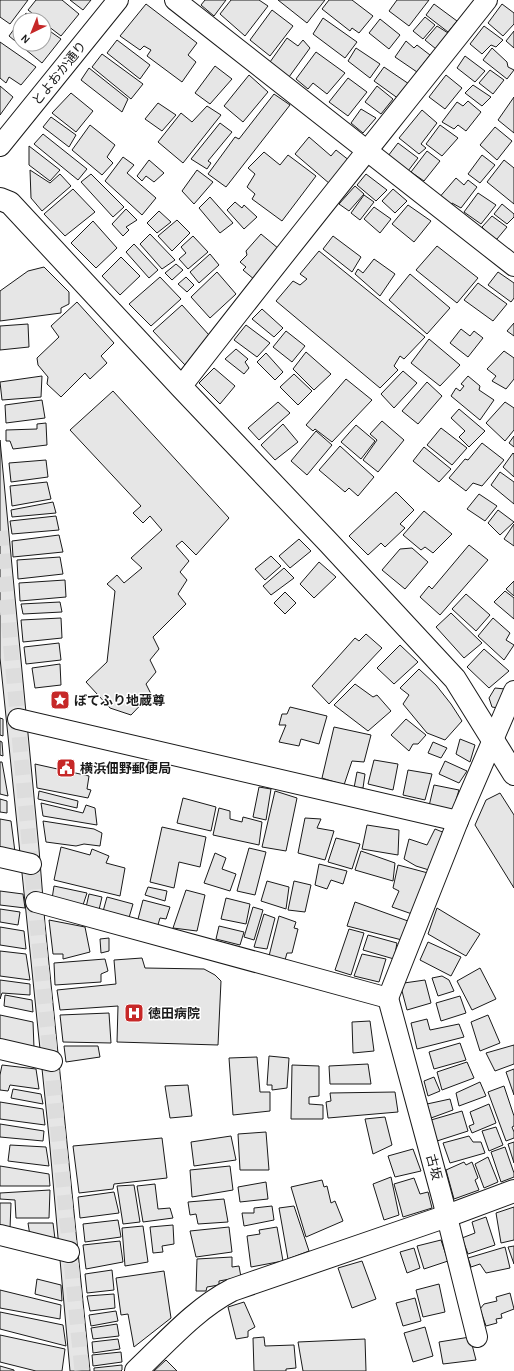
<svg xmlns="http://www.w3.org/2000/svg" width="514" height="1371" viewBox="0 0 514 1371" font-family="Karla,'Noto Sans JP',sans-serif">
	<rect width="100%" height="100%" fill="#fff"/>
	<g fill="#e6e6e6" stroke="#1a1a1a">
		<path d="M0,0h28l-18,24 -10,-7z"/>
		<path d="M36,0h26l17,14 -18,22 -17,-13v-3h-3l-13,-10z"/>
		<path d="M70,0h21l-8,10z"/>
		<path d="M205,0h21l-12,16 -13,-11z"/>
		<path d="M231,0h28l9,6 -23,30 -25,-22z"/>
		<path d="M278,0h47l-18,23z"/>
		<path d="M329,0h23l21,16 -14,17 -7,-5 -2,3 -28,-22z"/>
		<path d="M397,0h32l-20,26 -20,-15z"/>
		<path d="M146,4l51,39 -9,12 8,7 -14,20 -35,-26 4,-6 -7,-4 -4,4 -20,-14z"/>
		<path d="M434,4l23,17 -9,11 -22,-17z"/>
		<path d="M502,4l12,9v11l-11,12 -15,-13z"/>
		<path d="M272,10l21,16 -23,30 -20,-16z"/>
		<path d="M26,13l9,7h-14z"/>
		<path d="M425,17l10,8 -12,14 -10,-8z"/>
		<path d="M323,18l34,24 -12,16 -32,-24z"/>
		<path d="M380,19l20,16 -11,14 -20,-16z"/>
		<path d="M20,21v23h24v-17l17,12 -19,24 -33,-27z"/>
		<path d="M437,26l11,7 -12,16 -11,-9z"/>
		<path d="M484,26l19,14 -7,7 -5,-2 -9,9 -12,-10z"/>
		<path d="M514,31v17l-8,-7z"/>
		<path d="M287,38l11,8 5,-6 7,8 -21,29 -19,-15z"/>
		<path d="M117,40l33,25 -10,14 -33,-26z"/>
		<path d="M406,41l8,7 3,-3 13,10 -13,17 -22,-15z"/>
		<path d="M0,42l36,25 -15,18 -12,-8 -3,6 -6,-5z"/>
		<path d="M356,48l24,16 -10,14 -22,-17z"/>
		<path d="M492,48l15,14 1,5 6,3 -7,9 -24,-19z"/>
		<path d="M316,52l29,21 -18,21 -14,-11 -5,6 -12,-10z"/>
		<path d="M102,54l41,30 -12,15 -39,-32z"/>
		<path d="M465,56l20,15 -10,11 -18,-14z"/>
		<path d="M215,66l17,13 -22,25 -15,-11z"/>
		<path d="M384,67l25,17 -10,15 -25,-18z"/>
		<path d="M89,68l39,31 -6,13 -41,-32z"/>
		<path d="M490,70l14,10 -11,14 -14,-11z"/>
		<path d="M249,75l19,17 -25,30 -19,-16z"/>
		<path d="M446,75l16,13 -17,21 -16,-12z"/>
		<path d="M348,78l19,14 -19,24 -19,-14z"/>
		<path d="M473,85l18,12 -9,9 -17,-13z"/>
		<path d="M0,86l13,11 -13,18z"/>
		<path d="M377,86l16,13 -12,15 -16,-12z"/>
		<path d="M71,93l22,18 -17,21 -24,-19z"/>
		<path d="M274,94l16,11 -64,82 -18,-13 27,-37 4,2z"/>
		<path d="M514,97v36l-16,-13z"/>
		<path d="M468,101l13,11 -15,19 -8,-6 -4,4 -12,-7 15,-20 6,4z"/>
		<path d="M158,103l18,12 -14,16 -17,-12z"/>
		<path d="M207,106l14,9 -38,48 -25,-21 23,-29 11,9z"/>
		<path d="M361,109l15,9 -13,15 -12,-10z"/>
		<path d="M422,110l15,13 -16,21 5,4 -7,6 -20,-16z"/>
		<path d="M51,117l25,18 -7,12 -26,-20z"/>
		<path d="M220,123l12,9 -24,29 3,2 -4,6 -16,-10z"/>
		<path d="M90,125l25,20 -8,12 6,6 -11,12 -30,-25z"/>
		<path d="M440,125l18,13 -16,18 -16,-12z"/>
		<path d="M495,127l17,14 -15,19 -17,-15z"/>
		<path d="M43,134l44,35 -9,11 -44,-36z"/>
		<path d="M309,137l22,19 5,-6 14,11 -20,23 -35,-30z"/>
		<path d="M398,143l20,15 -10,13 -20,-15z"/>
		<path d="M29,146l31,24 -10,11 -21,-16z"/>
		<path d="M427,151l13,10 -16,20 -13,-9z"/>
		<path d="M264,152l16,13 8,-10 28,21 -34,45 -30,-22 3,-5 -8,-7 8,-13 -7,-6z"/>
		<path d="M482,155l13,10 -15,18 -12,-9z"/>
		<path d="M123,157l11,8 -7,8 29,25 -14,17 -37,-34z"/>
		<path d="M149,160l15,13 -10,9 -8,-6 -4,5 -5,-5z"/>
		<path d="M504,160l10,8v36l-27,-22z"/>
		<path d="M30,170l20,13 10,-9 11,12 -29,25 -11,-13z"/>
		<path d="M197,170l16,12 -19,22 -12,-13z"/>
		<path d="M91,174l33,33 -11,10 -32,-35z"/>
		<path d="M366,174l21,16 -11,11 -19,-16z"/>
		<path d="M456,178l8,7 4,-5 9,7 -16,21 -9,-5 -3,4 -11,-8z"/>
		<path d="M355,186l9,8 -15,17 -10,-7z"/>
		<path d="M73,189l22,23 -30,24 -21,-22z"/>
		<path d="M393,189l14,12 -12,12 -13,-12z"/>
		<path d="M478,193l18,12 -15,19 -17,-12z"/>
		<path d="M364,195l10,7 -14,18 -9,-7z"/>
		<path d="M210,197l23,26 -13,10 -21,-25z"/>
		<path d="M235,202l7,6 2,-3 13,12 -13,12 -17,-19z"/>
		<path d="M502,204l12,10v3l-7,7 -13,-10z"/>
		<path d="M408,205l23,16 -17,21 -22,-18z"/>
		<path d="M374,207l17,12 -11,14 -16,-14z"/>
		<path d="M126,209l11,11 -11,7 3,3 -6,6 -11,-12z"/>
		<path d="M159,211l12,11 -14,11 -10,-10z"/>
		<path d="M492,216l15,11 -10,12 -5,2 -8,-7 1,-4 -3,-3z"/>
		<path d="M177,220l13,13 -18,18 -14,-15z"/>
		<path d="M93,221l24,27 -21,20 -25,-25z"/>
		<path d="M150,234l25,26 -13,9 -22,-25z"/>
		<path d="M261,234l18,15 -24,31 -12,-10 3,-3 -6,-5 7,-7 -1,-4z"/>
		<path d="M193,236l15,16 -20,17 -9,-10 7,-6 -5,-6z"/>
		<path d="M333,236l28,21 -9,15 -29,-23z"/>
		<path d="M134,244l24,26 -9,8 -23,-26z"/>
		<path d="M437,246l41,32 -21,25 -41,-33z"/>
		<path d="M319,251l106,86 -21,22 -4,-3 -6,10 4,4 -18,18 -104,-87 17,-20 7,4 7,-6 -7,-5z"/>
		<path d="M210,254l9,11 -20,18 -9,-11z"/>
		<path d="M121,257l19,19 -20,19 -18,-19z"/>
		<path d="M374,259l21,15 -15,22 -25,-22 3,-5 5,4z"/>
		<path d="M176,264l7,6 -11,10 -7,-7z"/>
		<path d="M44,267l25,25v12l-8,4v5l-61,8v-30l28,-20z"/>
		<path d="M217,272l19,22 -26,24 -19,-21z"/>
		<path d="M498,272l16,11v15l-3,4 -23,-17z"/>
		<path d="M410,274l40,34 -23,26 -38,-34z"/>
		<path d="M160,277l21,22 -30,27 -22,-22z"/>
		<path d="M186,277l8,8 -7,7 -9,-8z"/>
		<path d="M478,283l29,21 -14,17 -29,-21z"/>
		<path d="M77,302l37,41 -13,13 6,7 -17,16 -5,-6 -24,24 -14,-13 1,-7 -10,-12 -1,-7 22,-21 -8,-11z"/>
		<path d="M182,305l27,30 -24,30 -32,-34z"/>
		<path d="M262,309l21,19 -9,9 -22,-18z"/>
		<path d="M514,323v13l-7,-5z"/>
		<path d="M28,324l1,23 -29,3v-24z"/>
		<path d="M246,325l24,18 -13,14 -23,-17z"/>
		<path d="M461,329l9,7 4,-5 9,7 -15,19 -18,-14z"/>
		<path d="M286,331l19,15 -13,16 -19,-15z"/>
		<path d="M429,339l31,26 -20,21 -29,-23z"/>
		<path d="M236,349l12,10 -3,3 4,6 -5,6 -19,-15z"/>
		<path d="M504,351l10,7v21l-8,10 -14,-8 4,-5 -9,-7z"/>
		<path d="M306,352l25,22 -17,16 -21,-21z"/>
		<path d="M266,353l17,19 -8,8 -18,-18z"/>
		<path d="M214,368l21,18 -15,18 -21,-21z"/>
		<path d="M403,371l14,12 -23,25 -13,-14z"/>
		<path d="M294,374l18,17 -14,14 -18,-18z"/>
		<path d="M42,376l-1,21 -39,3 -2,-18z"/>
		<path d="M468,376l12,10 -1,4 15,10 -14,20 -29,-24 5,-8 4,3 4,-5 -3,-2z"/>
		<path d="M346,379l26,21 -40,42 -17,-13 -2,2 -7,-6z"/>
		<path d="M427,382l15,14 -24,28 -16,-13z"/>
		<path d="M113,391l116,127 -33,37 -14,-14 -6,5 13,15 -9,11 7,8 -9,14 8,10 -33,33 6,12 -9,11 6,12 -10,12 5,10 -20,21 -21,-7 -24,-26 21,-20 8,-71 -8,-7 10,-9 7,8 18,-15 -11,-10 31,-28 -12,-14 -7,7 -10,-10 8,-7 -71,-76z"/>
		<path d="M42,400l3,18 -39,5 -1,-18z"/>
		<path d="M278,402l12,11 -31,27 -11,-12z"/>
		<path d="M505,402l9,6v22l-9,11 -19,-18z"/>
		<path d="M459,409l26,22 -16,16 -10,-10 6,-6 -14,-13z"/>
		<path d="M382,421l22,19 -26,32 -15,-12 14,-20 -7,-6z"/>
		<path d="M46,423l1,22 -34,4 -3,-8h-4v-11l31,-1v-5z"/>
		<path d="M283,424l15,18 -23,18 -14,-15z"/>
		<path d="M356,425l19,16 -14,18 -20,-17z"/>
		<path d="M441,428l26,20 -15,17 -25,-20z"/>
		<path d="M316,431l16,14 -25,30 -16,-14z"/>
		<path d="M514,436v11l-5,-4z"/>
		<path d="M0,440l39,409 6,75 45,447h-20l-21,-234 -49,-479z"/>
		<path d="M482,443l22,17 -22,26 -9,-3 -7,8 -17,-13 16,-19 3,1z"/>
		<path d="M340,446l34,31 -16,19 -9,-8 -4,4 -26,-22z"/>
		<path d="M424,447l27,22 -12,13 -26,-21z"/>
		<path d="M513,453l1,1v23l-11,-10z"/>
		<path d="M46,460l2,17 -37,5 -2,-19z"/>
		<path d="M500,472l14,10v22l-23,-19z"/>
		<path d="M47,482l4,17 -39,7 -2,-20z"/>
		<path d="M396,492l18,18 -14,14 5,4 -20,19 -4,-4 -13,12 -19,-19z"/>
		<path d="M479,494l18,12 -12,15 -18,-12z"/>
		<path d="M53,502l3,11 -44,4 -1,-7z"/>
		<path d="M498,510l16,12 -14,13 -12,-12z"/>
		<path d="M424,511l28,23 -19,19 -8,-6 -4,3 -18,-15z"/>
		<path d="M56,516l3,14 -47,4 -2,-13z"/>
		<path d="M514,524v22l-10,-7z"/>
		<path d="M59,535l4,17 -50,5 -1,-16z"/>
		<path d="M299,539l12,12 -21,17 -11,-12z"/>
		<path d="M469,545l19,15 -48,55 -20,-18 9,-11 3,3z"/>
		<path d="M412,548l16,14 -23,27 -23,-19 18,-21z"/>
		<path d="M271,556l10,10 -16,14 -10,-11z"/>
		<path d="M60,557l3,17 -45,5 -1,-19z"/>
		<path d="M319,562l17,15 -22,21 -14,-14z"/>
		<path d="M284,568l10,10 -23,17 -8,-9z"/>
		<path d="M65,580l1,17 -46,4 -1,-18z"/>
		<path d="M514,581v15l-8,-7z"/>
		<path d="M505,591l9,7v21l-20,-17z"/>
		<path d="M285,592l11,11 -11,11 -11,-11z"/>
		<path d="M466,594l24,21 -14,16 -24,-22z"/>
		<path d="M60,602l2,10 -39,2 -2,-10z"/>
		<path d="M451,613l31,30 -18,15 -28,-31z"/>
		<path d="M61,618l1,20 -39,4 -2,-22z"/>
		<path d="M493,618l17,15 -4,7 8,5 -10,15 -26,-24z"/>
		<path d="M366,634l16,14 -53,56 -17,-18 43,-48 4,3z"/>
		<path d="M59,643l2,17 -35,4 -2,-17z"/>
		<path d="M400,645l18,17 -24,22 -17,-16z"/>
		<path d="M484,649l25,22 -20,17 -22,-21z"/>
		<path d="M60,664l1,21 -26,3 -3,-20z"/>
		<path d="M419,669l17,16 15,19 11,17 -17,19 -18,-7 -24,-29 6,-9 -9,-7z"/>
		<path d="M355,684l18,13 4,-2 14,16 -23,20 -34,-26z"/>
		<path d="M495,688l10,1 -7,19 -6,-1 -3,-9z"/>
		<path d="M57,694h6v12h-5z"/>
		<path d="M290,707l37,9 -8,28 -18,-5 -2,7 -20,-4 7,-17h-7l3,-11h5z"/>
		<path d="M0,718l3,1v17l-3,-1z"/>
		<path d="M406,719l20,16 -8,9h-5l-4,7 -18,-16z"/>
		<path d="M334,727l37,8 -7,27 -12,-1 -8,24 -22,-7z"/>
		<path d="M460,739l15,6 -5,17 -14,-8z"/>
		<path d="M0,741l2,1 1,14 -3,-1z"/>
		<path d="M433,742l14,6 -6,10 -13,-5z"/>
		<path d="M374,760l24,4 -5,26 -25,-6z"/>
		<path d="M445,761l22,10 -8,12 -20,-9z"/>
		<path d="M0,762h2l6,34 -8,-2z"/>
		<path d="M35,764l54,12 -2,13 4,1 -3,8 -51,-10z"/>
		<path d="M408,770l24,4 -7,26 -22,-5z"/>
		<path d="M357,772l8,2 -2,14h-9z"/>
		<path d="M434,785l25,5 -7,23 -23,-7z"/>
		<path d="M259,787l12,2 -5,31 -13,-3z"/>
		<path d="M39,791l39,10 -1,7 -39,-9z"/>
		<path d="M275,791l22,7 -11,53 -24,-4z"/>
		<path d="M500,793l14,22v73l-39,-63 11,-25z"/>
		<path d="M183,798l33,9 -5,24 -34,-8z"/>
		<path d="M0,799l7,2v12l-7,-1z"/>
		<path d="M41,803l42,10 3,-8 9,3 2,17 -54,-9z"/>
		<path d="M219,808l11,3v8l12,3 1,-5 19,5 -3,23 -46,-10z"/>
		<path d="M305,818l16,1 -4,9 17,3 -9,29 -27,-7z"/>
		<path d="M0,819l11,2 4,31 -15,-4z"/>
		<path d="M43,821l51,8 8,4 -2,13 -16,-2 -8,2 -30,-4z"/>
		<path d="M367,825l32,5 -1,25 -36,-6z"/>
		<path d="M162,827l44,10 -6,30 -21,-5 -5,26 -24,-6z"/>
		<path d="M435,829l10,4 -16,37 -13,-4 -12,-7 5,-20 18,6z"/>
		<path d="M336,838l24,6 -8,25 -24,-7z"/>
		<path d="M61,847l29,8 2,-6 17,7 -3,7 19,5 -5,28 -66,-16z"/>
		<path d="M249,848l17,4 -11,43 -18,-4z"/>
		<path d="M361,851l34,12 -2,18 -38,-11z"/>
		<path d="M215,853l11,5 -4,11 14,5 -6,17 -26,-8z"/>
		<path d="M319,864l28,7 -4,13 -12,-4 -4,9 -12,-4z"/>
		<path d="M398,865l30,8 -16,41 -20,-7 7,-16 -6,-3z"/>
		<path d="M267,881l22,6 -3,22 -25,-8z"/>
		<path d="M294,881l17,4 -6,27 -17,-2z"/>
		<path d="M54,886l33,7 -4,12 -31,-6z"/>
		<path d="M148,887l19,4 -2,10 -20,-6z"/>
		<path d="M186,890l19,5 -8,36 -24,-3z"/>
		<path d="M0,891l23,3 2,14 -25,-3z"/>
		<path d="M89,894l13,3 -4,17 -13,-2z"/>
		<path d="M107,897l26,7 -5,17 -26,-6z"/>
		<path d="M226,898l24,6 -4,20 -25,-5z"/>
		<path d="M143,900l27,7 -4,12 -6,-1 -3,10 -20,-5z"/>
		<path d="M355,902l53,19 -6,19 -55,-14z"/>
		<path d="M253,907l10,3 -9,30 -10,-3z"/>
		<path d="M437,908l43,26 -14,22 -38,-22z"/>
		<path d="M0,909l20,3 -2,13 -18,-3z"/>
		<path d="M264,914l11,4 -8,31 -13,-2z"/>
		<path d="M279,916l17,6 -2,6 4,1 -6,24h-5l-2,7 -16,-4z"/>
		<path d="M49,920l36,7 5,25 -27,7v-5h-10z"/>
		<path d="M219,926l25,6 -4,13 -24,-6z"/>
		<path d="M0,927l24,4 2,18 -26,-4z"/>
		<path d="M349,929l15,4 -13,42 -16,-5z"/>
		<path d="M368,935l29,8 -3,16 -31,-9z"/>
		<path d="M109,938v13l-8,2 -1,-14z"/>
		<path d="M428,942l33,15 -10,19 -31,-16z"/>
		<path d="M0,951l26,3 4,26 -30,-4z"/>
		<path d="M362,954l24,5 -7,23 -25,-6z"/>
		<path d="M142,958l3,10 59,1 11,6 6,6 -3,64 -101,-3 1,-36 -58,4 -3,-20 59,-6 -2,-24z"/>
		<path d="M105,959l3,12 -7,3v8l-46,3 -1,-22z"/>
		<path d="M480,968l16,31 -24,11 -15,-29z"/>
		<path d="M442,976l7,4 5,11 -16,5 -6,-18z"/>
		<path d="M0,980l30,4v11l-28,-2 -2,6z"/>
		<path d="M425,980l6,23 -24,7 -5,-19 2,-8z"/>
		<path d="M5,995l27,5 1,12 -29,-6z"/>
		<path d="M460,996l6,17 -25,8 -5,-18z"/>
		<path d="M109,1013l2,30 -48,-1 -3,-27z"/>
		<path d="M0,1015l33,7 1,26 -34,-7z"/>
		<path d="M488,1015l12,28 -20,8 -9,-29z"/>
		<path d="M427,1019l3,11 29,-6 5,13 -47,12 -6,-26z"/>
		<path d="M370,1021l4,30 -21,2 -1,-31z"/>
		<path d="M460,1043l6,17 -32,9 -5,-17z"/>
		<path d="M514,1045v19l-19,7 -9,-18z"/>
		<path d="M64,1046h34l2,11 -34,5z"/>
		<path d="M269,1056l20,2 -2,30 -15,2v-5h-5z"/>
		<path d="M257,1057l3,35h10v19l-37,4 -4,-57z"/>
		<path d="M467,1062l7,16 -32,12 -5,-18z"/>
		<path d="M368,1064l3,20h-41l-1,-18z"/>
		<path d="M2,1065l34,4 3,20 -29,-4 -2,6 -8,-1v-15z"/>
		<path d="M292,1065l27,1v30l-10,1v7l14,1v14h-32z"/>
		<path d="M514,1069v26l-8,-23z"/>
		<path d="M434,1077l6,14 -12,5 -4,-15z"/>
		<path d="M480,1082l6,14 -27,10 -3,-13z"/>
		<path d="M188,1085l4,31 -22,2 -5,-32z"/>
		<path d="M504,1086l10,30v10l-2,1 2,5v6l-8,3 -18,-49z"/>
		<path d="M13,1089l28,5 2,10 -32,-6z"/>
		<path d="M395,1092l3,20 -70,6 -2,-16 5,-1 -1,-8z"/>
		<path d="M450,1099l3,11 -22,8 -4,-14z"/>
		<path d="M0,1102l43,7 2,16 -45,-6z"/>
		<path d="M489,1104l7,19 -24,10 -3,-7 5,-2 -4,-12z"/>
		<path d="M462,1111l6,20 -31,10 -6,-21z"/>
		<path d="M385,1117l7,28 -19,9 -8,-35z"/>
		<path d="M0,1124l44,7 -1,10 -43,-4z"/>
		<path d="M496,1127l7,18 -14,6 -7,-20z"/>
		<path d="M266,1132l3,38h-29l-2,-36z"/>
		<path d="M231,1136l5,24 -42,6 -3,-24z"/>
		<path d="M469,1136l4,6h8l4,11 -35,10 -7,-20z"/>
		<path d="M162,1138l5,40 -53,6 -1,5 -34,4 -6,-47z"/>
		<path d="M514,1142v21l-6,-19z"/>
		<path d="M10,1145l36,2 3,19 -41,-5z"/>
		<path d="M505,1147l9,26v4l-13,5 -10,-30z"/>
		<path d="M413,1149l8,22 -26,6 -7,-21z"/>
		<path d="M488,1157l10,25 -14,6 -9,-24z"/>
		<path d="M464,1162l2,3 6,-3 6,16 -3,2 4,10 -25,9 -8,-29z"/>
		<path d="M0,1166l49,8 1,12h-50z"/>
		<path d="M230,1166l3,24 -41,7 -2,-27z"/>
		<path d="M391,1177l8,38 -15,5 -11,-36z"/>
		<path d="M414,1178l6,16 8,-2 4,16 -29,9 -9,-33z"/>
		<path d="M322,1180l2,7 3,-1 4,17 4,-2 8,20 -37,16 -15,-50z"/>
		<path d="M266,1182l2,17 -28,3 -2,-15z"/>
		<path d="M155,1184l3,25 12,-1 3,10 -30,4 -6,-36z"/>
		<path d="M134,1185l6,37 -17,2 -6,-38z"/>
		<path d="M50,1190l-1,28h-33l-1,-18 -15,-1v-6z"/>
		<path d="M114,1192l5,21 -39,5 -2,-21z"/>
		<path d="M224,1199l4,23 -30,2 -2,-10 -6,1 -2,-13z"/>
		<path d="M0,1203h11l-1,26 -10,-2z"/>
		<path d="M272,1206l2,14 -30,6 -2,-13h12v-5z"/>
		<path d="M294,1206l15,45 -21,8 -9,-51z"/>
		<path d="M514,1207v33l-13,3 -5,-30z"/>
		<path d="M486,1217l9,28 -27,9 -6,-16 13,-5 -3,-11z"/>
		<path d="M118,1220l3,17 -36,5 -2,-18z"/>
		<path d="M28,1223h25l2,16 -25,-3z"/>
		<path d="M173,1225l1,19 -12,2 1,6 -10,1 -3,-26z"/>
		<path d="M143,1226l5,36 -23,4 -3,-38z"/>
		<path d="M229,1227l3,25 -36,5 -6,-26z"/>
		<path d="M277,1227l6,34 -32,6 -4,-31 13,-2 -1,-4z"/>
		<path d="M441,1240l7,21 -24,8 -7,-23z"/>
		<path d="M120,1241l3,21 -37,7 -3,-24z"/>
		<path d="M514,1246v18l-6,-17z"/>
		<path d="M505,1247l5,21 -24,5 -6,-9 -9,3 -3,-9z"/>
		<path d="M414,1248l6,20 -13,5 -7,-21z"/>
		<path d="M232,1257v10l7,-1 2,11 -22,4v4l-12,2 -1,4h-10l1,-32z"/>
		<path d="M362,1261l14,38 -24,9 -14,-40z"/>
		<path d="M112,1270l2,20 -27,3 -2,-19z"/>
		<path d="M164,1271l7,47 -37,29 -6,-33 -7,1 -5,-37z"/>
		<path d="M37,1279l24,6 1,16 -27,-7z"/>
		<path d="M439,1284l6,28 -22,5 -7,-27z"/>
		<path d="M0,1290l61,15 -1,14 -60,-11z"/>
		<path d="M510,1293l4,16 -13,5 1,4 -6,1 1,4 -11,3 -6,-17 4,-5 13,-3 -1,-4z"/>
		<path d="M114,1294l1,14 -25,3 -3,-15z"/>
		<path d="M415,1298l6,23 -18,5 -7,-23z"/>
		<path d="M244,1302l11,25 -7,4v6l-12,2 -8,-32z"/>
		<path d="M116,1311l2,10 -27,5 -2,-11z"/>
		<path d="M0,1312l63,13 3,21 -66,-17z"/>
		<path d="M117,1324l2,12 -26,3 -2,-11z"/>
		<path d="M425,1327l8,29 -20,6 -9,-29z"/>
		<path d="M0,1335l65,14 -3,22h-26l-36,-9z"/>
		<path d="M264,1337l1,9 29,-1 2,23 -10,1v2h-32l-1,-33z"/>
		<path d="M470,1337l6,23 -33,4 -4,-22z"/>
		<path d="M118,1339l2,10 -27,4 -1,-11z"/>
		<path d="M365,1339l1,32h-63l-5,-29z"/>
		<path d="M121,1352l1,10 -29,4 -1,-11z"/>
		<path d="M166,1360l11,11h-23z"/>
		<path d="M122,1365v5l-1,1h-27v-3z"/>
		<path d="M0,1366l14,4v1h-14z"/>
	</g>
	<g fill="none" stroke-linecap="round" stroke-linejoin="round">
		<path stroke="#ddd" stroke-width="15" stroke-dasharray="15 8" stroke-linecap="butt" d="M0,531l31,333 51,507"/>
		<defs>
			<g id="minor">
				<path d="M175,0l339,266"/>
				<path d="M0,146l118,-146"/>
				<path d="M181,387c100,-130 204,-258 306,-387"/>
				<path d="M18,719l440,102"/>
				<path d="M0,857l31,7"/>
				<path d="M36,902l352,96"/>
				<path d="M388,998l55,203 34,136"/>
				<path d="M388,998l70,-177 56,-130"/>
				<path d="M0,1049l52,12"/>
				<path d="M0,1235l69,17"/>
			</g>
			<g id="tertiary">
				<path d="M0,199l10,4 171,184 148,156 126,136 59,95"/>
				<path d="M136,1371c30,-28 59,-62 96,-81l215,-74 67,-25"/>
			</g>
		</defs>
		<use href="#minor" stroke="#1a1a1a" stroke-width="22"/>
		<use href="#tertiary" stroke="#1a1a1a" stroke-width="24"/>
		<use href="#minor" stroke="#fff" stroke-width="20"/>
		<use href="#tertiary" stroke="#fff" stroke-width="22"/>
	</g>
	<defs>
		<symbol id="sight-square" viewBox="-11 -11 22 22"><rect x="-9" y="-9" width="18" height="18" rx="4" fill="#c62828" stroke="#fff"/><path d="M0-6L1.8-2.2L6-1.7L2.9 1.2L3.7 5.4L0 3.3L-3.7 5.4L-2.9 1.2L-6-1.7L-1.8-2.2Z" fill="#fff"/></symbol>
		<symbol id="civic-square" viewBox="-11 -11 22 22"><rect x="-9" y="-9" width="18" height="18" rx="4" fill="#c62828" stroke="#fff"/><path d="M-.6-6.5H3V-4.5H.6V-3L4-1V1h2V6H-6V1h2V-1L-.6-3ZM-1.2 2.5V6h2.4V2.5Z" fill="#fff"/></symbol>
		<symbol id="hospital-square" viewBox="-11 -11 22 22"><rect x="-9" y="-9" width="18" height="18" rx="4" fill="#c62828" stroke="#fff"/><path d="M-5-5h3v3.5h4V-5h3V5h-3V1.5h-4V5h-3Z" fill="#fff"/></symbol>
	</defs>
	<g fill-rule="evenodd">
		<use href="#sight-square" x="49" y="689" width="22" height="22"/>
		<use href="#civic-square" x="55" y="757" width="22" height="22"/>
		<use href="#hospital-square" x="123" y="1002" width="22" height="22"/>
	</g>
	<g text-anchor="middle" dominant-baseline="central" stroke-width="3" stroke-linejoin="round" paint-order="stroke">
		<g font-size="13" fill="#1a1a1a" stroke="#fff">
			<text transform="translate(59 73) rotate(-51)">とよおか通り</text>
			<text transform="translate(434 1167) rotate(75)">古坂</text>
		</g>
		<g font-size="13" font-weight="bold" fill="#1a1a1a" stroke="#fff" text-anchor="start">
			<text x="74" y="700">ぼてふり地蔵尊</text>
			<text x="80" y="768">横浜佃野郵便局</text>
			<text x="148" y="1013">徳田病院</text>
		</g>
	</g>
	<g transform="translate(32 32) rotate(223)"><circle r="19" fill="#ffffff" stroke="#a3a3a3"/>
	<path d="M0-3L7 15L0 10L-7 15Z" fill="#c62828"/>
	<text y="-6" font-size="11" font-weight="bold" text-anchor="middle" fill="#1a1a1a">N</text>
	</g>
</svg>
